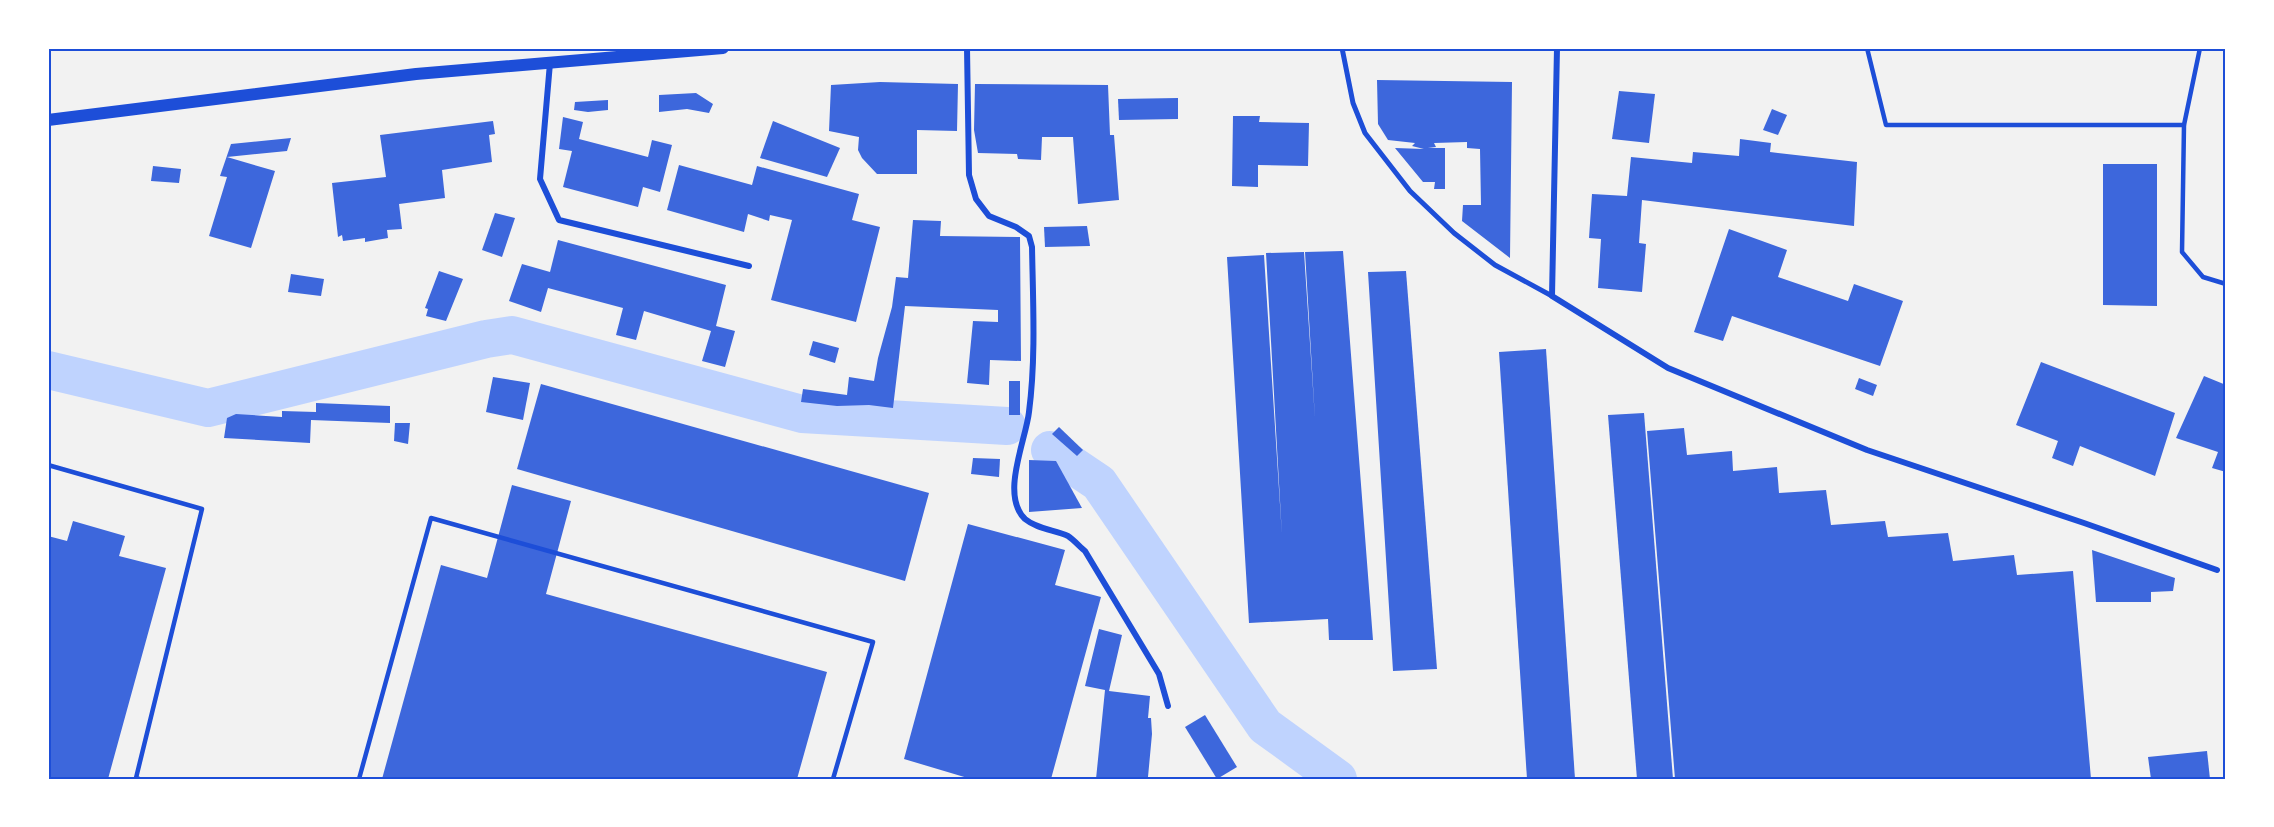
<svg xmlns="http://www.w3.org/2000/svg" width="2274" height="827" viewBox="0 0 2274 827" font-family="'Space Grotesk',sans-serif">
	<rect width="100%" height="100%" fill="#f2f2f2"/>
	<g fill="none" stroke-linecap="round" stroke-linejoin="round">
		<g stroke="#bfd3fe" stroke-width="38">
			<path d="M48,370l160,38 278,-69 26,-4 290,79 205,12"/>
			<path d="M1050,450l49,33 166,243 73,53"/>
		</g>
	</g>
	<g fill="#3d67dc">
		<path d="M1377,80l135,2 -2,176 -48,-37 1,-16h18l-1,-56 -13,-1v-6l-33,1 2,4 -8,1h17v41h-11l1,-7h-12l-28,-34 29,1 -12,-3 3,-3 -27,-3 -10,-16z"/>
		<path d="M880,82l78,2 -1,47 -40,-1v44h-40l-15,-16 -4,-8 1,-13 -30,-6 2,-46z"/>
		<path d="M975,84l133,1 2,50h4l5,65 -41,4 -5,-67h-31l-1,23 -23,-1 -1,-5 -39,-1 -4,-23z"/>
		<path d="M1619,91l36,3 -6,49 -37,-4z"/>
		<path d="M696,93l17,11 -4,9 -22,-4 -28,3v-17z"/>
		<path d="M1178,98v21l-59,1 -1,-21z"/>
		<path d="M608,100v10l-20,2 -14,-2 1,-8z"/>
		<path d="M1772,109l15,6 -9,20 -15,-5z"/>
		<path d="M1233,116h27l-1,6 50,1 -1,43 -50,-1v22l-26,-1z"/>
		<path d="M563,117l20,5 -4,17 69,18 4,-17 20,5 -12,47 -17,-5 -5,20 -75,-20 9,-36 -13,-2z"/>
		<path d="M493,121l2,13 -6,1 3,27 -50,8 3,28 -46,6 3,25 -15,1 1,8 -23,4v-4l-22,3 -1,-6 -4,2 -6,-54 54,-6 -6,-42z"/>
		<path d="M773,121l67,27 -13,29 -67,-19z"/>
		<path d="M291,138l-4,13 -60,6 48,14 -24,77 -42,-12 18,-59 -7,-1 11,-32z"/>
		<path d="M1740,139l31,4 -1,9 87,10 -3,64 -212,-26 -3,43 7,1 -4,48 -44,-4 3,-49 -12,-1 3,-44 35,2 4,-39 61,6 1,-11 46,4z"/>
		<path d="M2103,164h54v142l-54,-1z"/>
		<path d="M679,165l73,20 5,-19 102,28 -7,26 28,7 -24,95 -85,-22 21,-80 -22,-5 -1,6 -21,-7 -4,18 -77,-22z"/>
		<path d="M153,166l28,3 -2,14 -28,-2z"/>
		<path d="M495,213l20,5 -13,39 -20,-7z"/>
		<path d="M913,220l28,1 -1,15 80,1 1,124 -31,-1 -1,25 -22,-2 6,-62 25,1v-12l-93,-4 -12,102 -24,-3 -32,1 -36,-4 2,-13 44,6 2,-18 25,4 4,-23 14,-51 4,-30 12,1z"/>
		<path d="M1087,226l3,20 -45,1 -1,-20z"/>
		<path d="M1729,229l58,21 -9,27 70,24 6,-17 49,17 -23,65 -148,-50 -9,25 -29,-9z"/>
		<path d="M558,240l168,45 -10,41 19,5 -10,36 -23,-6 9,-30 -67,-20 -8,29 -20,-5 7,-27 -75,-20 -7,24 -32,-11 13,-37 28,8z"/>
		<path d="M1343,251l30,389h-44l-1,-21 -79,4 -22,-366 37,-2 18,281 -16,-283 38,-1 11,167 -10,-167z"/>
		<path d="M439,271l24,8 -17,42 -20,-5 2,-7 -3,-1z"/>
		<path d="M1406,271l31,398 -44,2 -25,-399z"/>
		<path d="M291,274l33,5 -3,17 -33,-4z"/>
		<path d="M813,341l26,7 -4,15 -26,-8z"/>
		<path d="M1546,349l29,430h-48l-28,-427z"/>
		<path d="M2041,362l134,51 -20,63 -75,-30 -7,20 -21,-8 6,-17 -42,-16z"/>
		<path d="M2204,376l22,9v87l-14,-4 6,-16 -42,-14z"/>
		<path d="M493,377l37,6 -7,37 -37,-8z"/>
		<path d="M1859,378l18,7 -4,11 -18,-7z"/>
		<rect x="1009" y="381" width="11" height="34"/>
		<path d="M541,384l388,109 -24,88 -388,-112z"/>
		<path d="M316,403l74,3v17l-79,-3 -1,23 -86,-5 3,-20 9,-4 46,3v-6l34,1z"/>
		<path d="M1644,413l29,366h-36l-29,-364z"/>
		<path d="M395,423h15l-2,21 -14,-3z"/>
		<path d="M1059,427l24,23 -6,6 -25,-22z"/>
		<path d="M1684,428l3,27 45,-4 1,20 44,-4 2,26 47,-3 5,35 54,-4 3,16 60,-4 5,28 61,-6 3,20 56,-4 18,208h-416l-28,-348z"/>
		<path d="M973,458l27,1 -1,18 -28,-3z"/>
		<path d="M1029,460l27,1 26,47 -53,4z"/>
		<path d="M512,485l59,16 -25,93 281,78 -30,107h-415l59,-214 46,13z"/>
		<path d="M73,521l52,15 -6,20 47,12 -58,211h-60v-243l19,5z"/>
		<path d="M968,524l97,26 -10,35 46,12 -50,182h-80l-67,-20z"/>
		<path d="M2092,550l83,28 -2,13 -22,1v10h-55z"/>
		<path d="M1099,629l23,6 -13,56 41,5 -2,22h3l1,16 -4,43 -2,2h-50l9,-89 -20,-4z"/>
		<path d="M1205,715l32,52 -20,12 -32,-52z"/>
		<path d="M2207,751l3,28h-59l-3,-22z"/>
	</g>
	<g fill="none" stroke-linecap="round" stroke-linejoin="round">
		<g stroke="#1d4ed8" stroke-width="4.5">
			<path d="M1867,48l19,77h298"/>
			<path d="M2200,48l-16,77 -2,127 21,25 23,7"/>
			<path d="M48,465l154,44 -66,269 3,1"/>
			<path d="M359,779l72,-261 442,124 -40,137"/>
		</g>
		<path stroke="#1d4ed8" stroke-width="5" d="M1342,48l11,55 12,30 45,58 44,42 41,32 57,31"/>
		<g stroke="#1d4ed8" stroke-width="6">
			<path d="M967,48l2,127 7,24 13,17 27,11 13,9 3,11c1,55 4,111 -3,165 -3,28 -29,83 -4,107 12,10 30,11 43,17 6,4 12,11 17,15l74,123 9,32"/>
			<path d="M1557,48l-5,248 116,72 199,82 217,73 133,47"/>
			<path d="M550,63l-10,116 19,41 190,46"/>
		</g>
		<path stroke="#1d4ed8" stroke-width="12" d="M48,120l368,-46 307,-26"/>
	</g>
	<rect width="2274" height="827" fill="none" stroke="#ffffff" stroke-width="99"/>
	<rect x="50" y="50" width="2174" height="728" fill="none" stroke="#1d4ed8" stroke-width="2"/>
</svg>
